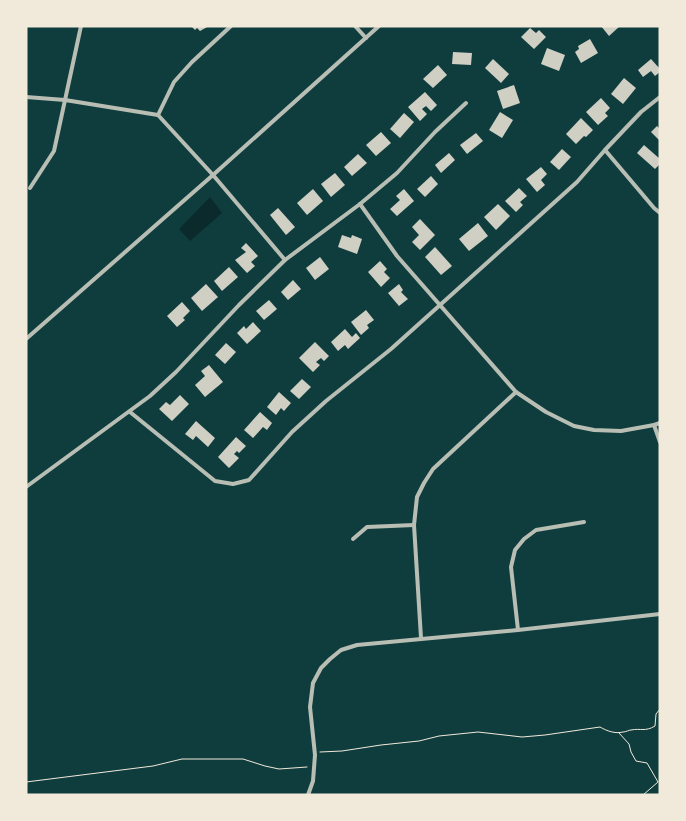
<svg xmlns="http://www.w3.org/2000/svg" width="686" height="821" viewBox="0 0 686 821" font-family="'Noto Sans',sans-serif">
	<rect width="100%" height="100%" fill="#0f3d3e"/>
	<path fill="#0a2a2b" d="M210,197l12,16 -32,28 -11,-12z"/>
	<g fill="#cfcfc3">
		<path d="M191,26h18l-9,5 -3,-3 -2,2z"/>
		<path d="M601,26h19l-11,10z"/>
		<path d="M530,28l6,5 3,-3 7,7 -12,12 -13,-12z"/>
		<path d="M590,39l8,14 -17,10 -6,-11 4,-3 -1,-3z"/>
		<path d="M547,48l18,7 -6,16 -18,-7z"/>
		<path d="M453,52l19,1 -1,12 -19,-1z"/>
		<path d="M493,59l16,15 -8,9 -16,-15z"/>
		<path d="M651,59l9,10v3l-5,4 -4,-5 -8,6 -5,-7z"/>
		<path d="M438,65l9,10 -14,13 -10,-9z"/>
		<path d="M624,78l12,10 -13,16 -12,-10z"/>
		<path d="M514,85l6,18 -17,6 -6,-18z"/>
		<path d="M425,92l12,13 -6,6 -5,-5 -4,3 5,5 -7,7 -12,-14z"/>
		<path d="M601,98l9,10 -5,5 3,3 -10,9 -12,-13z"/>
		<path d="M500,112l13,8 -11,18 -13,-8z"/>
		<path d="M404,113l10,9 -14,16 -10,-9z"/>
		<path d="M581,118l12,12 -7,7 -2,-1 -8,8 -10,-10z"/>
		<path d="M657,126l3,3v12l-9,-9z"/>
		<path d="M381,132l10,11 -15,13 -10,-11z"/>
		<path d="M476,133l7,8 -16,13 -7,-9z"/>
		<path d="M644,145l16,14v5l-5,5 -18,-16z"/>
		<path d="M562,149l9,8 -12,13 -9,-8z"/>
		<path d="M449,153l6,7 -14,13 -6,-8z"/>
		<path d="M358,154l9,9 -15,13 -8,-9z"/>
		<path d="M541,167l6,7 -6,6 4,5 -8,7 -11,-13z"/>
		<path d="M335,173l10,12 -14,12 -10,-13z"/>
		<path d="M431,176l7,8 -13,13 -8,-8z"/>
		<path d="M519,188l8,8 -7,6 3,3 -7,7 -11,-11z"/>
		<path d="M313,189l10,12 -16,14 -10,-12z"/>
		<path d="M404,189l10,12 -17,15 -7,-7 10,-9 -4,-4z"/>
		<path d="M498,204l12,12 -14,14 -12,-13z"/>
		<path d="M278,208l17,19 -9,8 -16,-20z"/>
		<path d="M420,219l15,16 -15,15 -8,-8 7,-7 -7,-8z"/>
		<path d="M478,223l10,13 -19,15 -10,-12z"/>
		<path d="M342,235l9,3 1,-3 10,4 -5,15 -19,-7z"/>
		<path d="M246,243l12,13 -7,6 4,4 -8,7 -12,-13 11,-8 -5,-4z"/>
		<path d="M435,247l17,19 -11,9 -16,-18z"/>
		<path d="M320,257l9,12 -14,11 -9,-12z"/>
		<path d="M380,261l7,8 -3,3 6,6 -9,9 -13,-15z"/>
		<path d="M229,267l9,10 -16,14 -8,-10z"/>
		<path d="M293,280l8,9 -13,11 -7,-8z"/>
		<path d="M206,284l12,13 -16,14 -11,-13z"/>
		<path d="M399,284l4,6 -2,2 7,7 -9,7 -11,-13z"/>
		<path d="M269,300l8,9 -13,11 -8,-9z"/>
		<path d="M182,302l8,9 -7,7 2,2 -8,7 -10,-11z"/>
		<path d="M366,310l8,10 -7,5 2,3 -8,7 -10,-13z"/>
		<path d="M253,322l8,9 -14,13 -10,-11 7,-7 2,3z"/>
		<path d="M345,329l7,8 4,-4 4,5 -12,11 -3,-4 -7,6 -7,-9z"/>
		<path d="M315,342l14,14 -5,5 -3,-3 -5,4 4,3 -7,7 -14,-14z"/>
		<path d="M226,343l10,9 -11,12 -10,-9z"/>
		<path d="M209,365l14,17 -18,15 -10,-12 10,-9 -4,-5z"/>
		<path d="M302,379l9,8 -12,12 -9,-8z"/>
		<path d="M279,392l12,11 -7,8 -3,-3 -5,7 -9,-8z"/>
		<path d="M180,395l9,9 -17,17 -13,-12 7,-7 4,3z"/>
		<path d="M260,412l12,11 -5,7 -4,-3 -10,11 -9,-8z"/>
		<path d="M196,421l19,17 -7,9 -12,-11 -3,4 -8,-6z"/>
		<path d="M236,437l10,9 -7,7 -2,-2 -3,3 5,4 -10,10 -11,-11z"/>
	</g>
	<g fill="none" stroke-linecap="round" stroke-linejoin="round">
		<g stroke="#f1e9da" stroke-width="1">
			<path d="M619,733l10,11 2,8 5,9 11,2 11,19 -15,13"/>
			<path d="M320,752l22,-1 39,-6 38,-4 20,-5 39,-4 44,5 23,-2 55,-8c7,4 15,7 23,5 3,0 6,-2 8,-2 10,-2 14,2 24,-4l1,-12 4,-5"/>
			<path d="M26,782l127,-16 29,-7h61l22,7 14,3 28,-2"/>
		</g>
		<g stroke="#b8beb3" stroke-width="4">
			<path d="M355,26l11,12"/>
			<path d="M26,97l39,3 93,15"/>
			<path d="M158,115l55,60 72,85"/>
			<path d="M158,115l16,-33 18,-20 39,-36"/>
			<path d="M605,150l49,58 6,5"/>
			<path d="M30,188l24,-37 27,-125"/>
			<path d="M360,204l37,52 119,136 30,20 28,14 20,4 27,1 33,-6 6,-2"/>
			<path d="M26,339l187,-164 166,-149"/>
			<path d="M130,412l85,69 18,3 16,-4 43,-48 34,-31 65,-52 186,-167 28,-32 36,-38 19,-15"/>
			<path d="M654,425l6,17"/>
			<path d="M26,487l124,-91 26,-24 63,-67 46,-45 75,-56 37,-31 38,-41 31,-29"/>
			<path d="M353,539l14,-12 47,-2"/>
			<path d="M518,630l-7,-63 4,-17 9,-11 12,-9 48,-8"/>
			<path d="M421,638l-7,-113 3,-28 7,-14 9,-14 83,-77"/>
			<path d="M308,795l5,-14 2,-26 -5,-48 3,-24 8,-15 9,-9 11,-9 16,-5 161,-15 142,-16"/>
		</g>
	</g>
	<rect width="686" height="821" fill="none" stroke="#f1e9da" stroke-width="55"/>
</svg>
